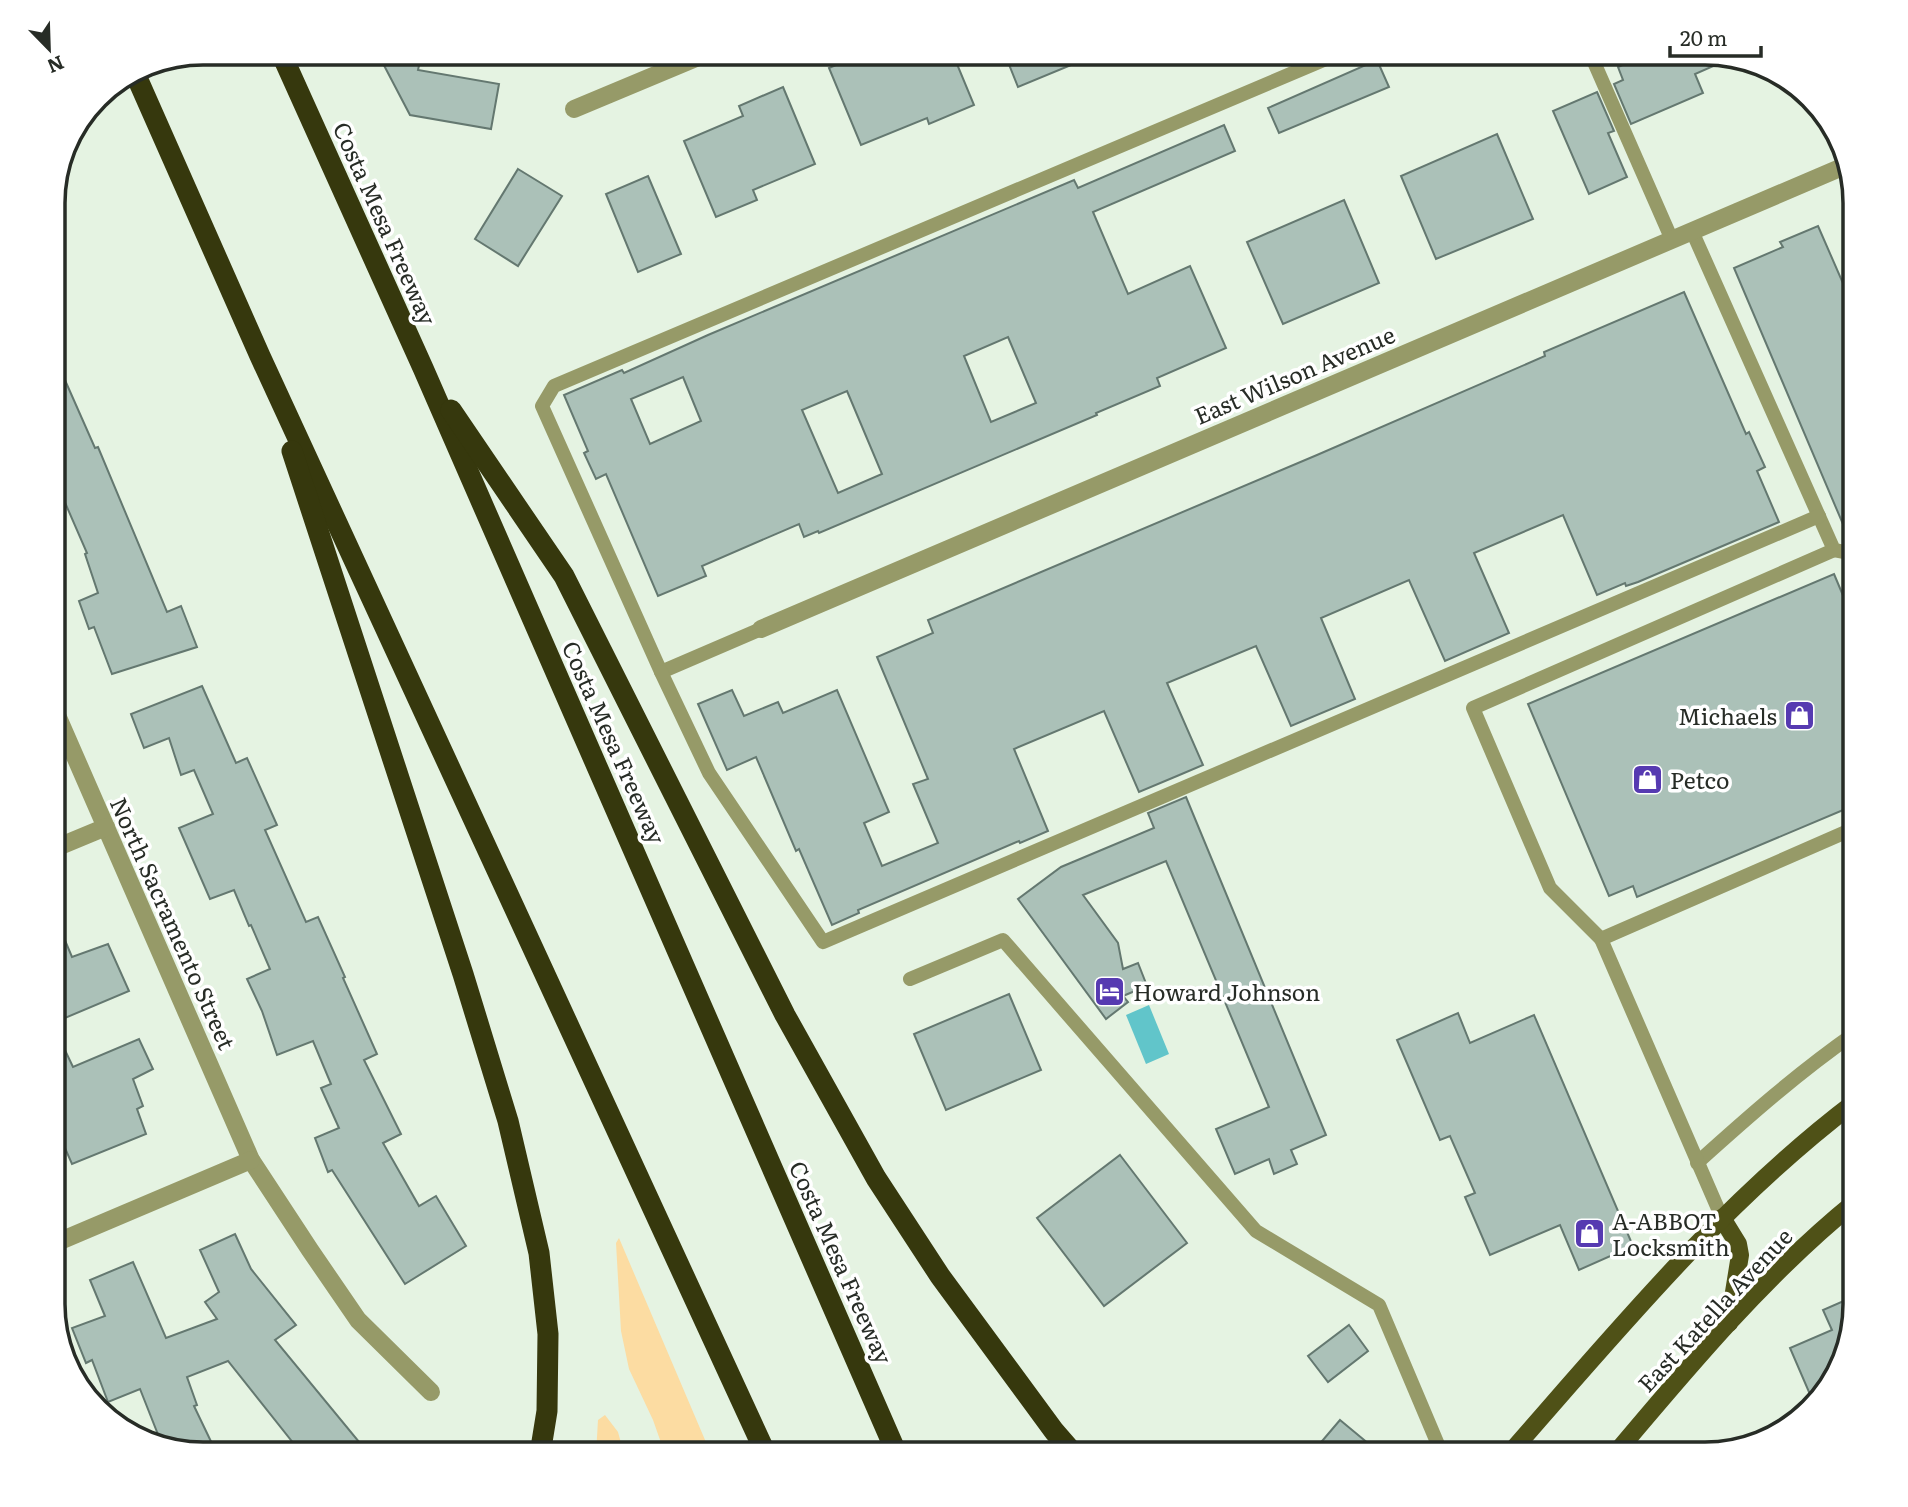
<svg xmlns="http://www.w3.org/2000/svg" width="1908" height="1507" viewBox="0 0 1908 1507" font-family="Literata,serif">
	<rect width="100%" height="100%" fill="#e5f3e2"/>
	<g fill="#fcdca2">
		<path d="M619,1238l92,216h-46l-12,-34 -24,-51 -8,-38 -5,-88z"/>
		<path d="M605,1415l13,17 6,22h-28l2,-34z"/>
	</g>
	<path fill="#61c5ca" d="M1149,1005l20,49 -23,10 -20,-49z"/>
	<g fill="#abc1b8" stroke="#647870" stroke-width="2" fill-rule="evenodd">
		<path d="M377,52h45l-4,18 81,14 -8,45 -81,-14z"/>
		<path d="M866,52h86l22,53 -45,19 -2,-6 -66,27 -32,-77z"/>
		<path d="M1004,52h27l69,1 -82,34z"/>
		<path d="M1652,52h54l28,5 -39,17 8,19 -72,31 -17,-40 9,-4 -5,-13z"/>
		<path d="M1377,60l12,27 -110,46 -11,-25z"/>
		<path d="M783,87l32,77 -62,26 4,10 -41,17 -32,-76 59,-25 -4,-10z"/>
		<path d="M1597,92l17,39 -6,2 19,44 -38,17 -36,-83z"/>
		<path d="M1224,125l11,26 -142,61 35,82 62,-28 36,82 -69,30 3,8 -64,27 1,2 -278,118 -1,-2 -14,6 -5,-13 -97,42 4,10 -48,20 -52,-122 -10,5 -12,-26 4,-2 -24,-56 58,-25 2,3 84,-38 366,-155 4,8zM1008,337l28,66 -45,19 -27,-66zM683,377l18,44 -51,23 -19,-45zM847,391l35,83 -44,19 -36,-83z"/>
		<path d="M1497,134l36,85 -97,40 -35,-83z"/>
		<path d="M518,169l44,27 -44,70 -43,-27z"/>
		<path d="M648,176l33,78 -43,18 -32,-78z"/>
		<path d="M1344,200l35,83 -96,41 -36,-82z"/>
		<path d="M1818,226l38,87 -1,231 -4,-1 -117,-275 49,-21 -3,-5z"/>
		<path d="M1684,292l62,142 3,-2 16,35 -8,4 22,51 -141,60 -12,4 -1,-3 -28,12 -34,-80 -89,38 35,80 -64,28 -36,-81 -88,38 34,81 -64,27 -35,-80 -89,37 36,82 -26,11 -38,16 -35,-81 -90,38 34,82 -28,12 -1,-2 -161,69 1,3 -27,12 -33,-76 -3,2 -40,-94 -29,13 -29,-66 34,-14 12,26 34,-14 5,11 54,-23 52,122 -25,11 18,43 56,-23 -25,-59 15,-5 -51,-122 56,-24 -5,-13 389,-165 228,-99 -1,-4z"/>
		<path d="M53,353l42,95 3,-1 69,165 14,-6 16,41 -85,27 -18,-47 -5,2 -10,-28 19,-8 -13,-39 2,-1 -24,-55 -10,3z"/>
		<path d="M1834,574l21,50v181l-218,92 -4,-11 -24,10 -81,-192z"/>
		<path d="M202,686l34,77 11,-5 30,67 -12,5 41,92 12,-5 27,60 -2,1 34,76 -13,6 37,74 -18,9 36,63 17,-10 30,50 -61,38 -73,-114 -4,2 -13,-34 24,-10 -18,-40 10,-4 -18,-43 -36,14 -15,-44 -15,-32 23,-10 -19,-44 -2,1 -15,-36 -24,9 -31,-71 34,-14 -19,-44 -13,5 -12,-37 -25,10 -13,-34z"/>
		<path d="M1186,797l140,338 -35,15 6,14 -23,10 -5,-15 -34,15 -19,-45 53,-22 -103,-246 -83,34 35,48 5,26 15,-6 9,23 -24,10 5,6 -22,17 -88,-120 43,-32 93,-39 -6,-15z"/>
		<path d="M53,912l19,45 36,-13 21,47 -76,32z"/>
		<path d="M1009,994l32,76 -95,40 -32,-76z"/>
		<path d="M1458,1013l12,30 64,-28 99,231 -54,24 -19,-45 -70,30 -25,-58 10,-4 -25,-57 -10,4 -43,-100z"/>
		<path d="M53,1025l20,42 66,-28 14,30 -20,10 10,27 -6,3 9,25 -74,30 -19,-43z"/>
		<path d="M1120,1155l67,88 -83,63 -67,-88z"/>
		<path d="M235,1234l16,35 45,56 -21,15 94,114h-67l-74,-93 -41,16 10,28 -3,1 23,48h-15l-39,-7 -23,-58 -32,13 -16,-42 -6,3 -14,-35 33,-12 -15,-36 43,-18 33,76 51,-19 -12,-17 14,-10 -19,-42z"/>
		<path d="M1855,1296v9l-11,57 -25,41 -4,3 -25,-58 42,-18 -9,-20z"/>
		<path d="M1349,1325l19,26 -40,31 -20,-26z"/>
		<path d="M1340,1420l41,34h-70z"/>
	</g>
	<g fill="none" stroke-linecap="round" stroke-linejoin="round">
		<g stroke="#969a68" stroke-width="14">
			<path d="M1590,53l82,187"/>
			<path d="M1692,231l142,319 21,4"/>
			<path d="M761,629l-100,43 -119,-266 12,-20 786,-333"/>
			<path d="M661,672l48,101 114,169 996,-426"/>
			<path d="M1601,939l-51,-51 -77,-180 361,-158"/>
			<path d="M910,979l93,-39 253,291 123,74 63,149"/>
			<path d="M1697,1163c51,-46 102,-91 158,-130"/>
			<path d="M1722,1218l-121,-279 254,-111"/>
		</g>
		<g stroke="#969a68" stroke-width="18">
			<path d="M574,109l134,-56"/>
			<path d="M761,629l1086,-464"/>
			<path d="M53,706l198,454 59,90 48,70 73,72"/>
			<path d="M53,849l53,-22"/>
			<path d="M53,1244l198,-84"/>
		</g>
		<g stroke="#4f5117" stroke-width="18">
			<path d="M1722,1218l16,26 2,11 -11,68"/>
			<path d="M1509,1454c109,-124 214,-252 346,-352"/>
			<path d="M1615,1454c74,-88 150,-179 240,-252"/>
		</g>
		<g stroke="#36380d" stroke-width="21">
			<path d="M281,53l142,315 474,1086"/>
			<path d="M134,71l126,285 506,1098"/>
			<path d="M451,410l113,166 221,439 91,163 64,98 114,155 20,23"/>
			<path d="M292,451l171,523 45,147 31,132 9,81 -1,77 -7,43"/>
		</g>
	</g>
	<defs>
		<symbol id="shop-square" viewBox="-11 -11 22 22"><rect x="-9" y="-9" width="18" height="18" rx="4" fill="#563ab1" stroke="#fff"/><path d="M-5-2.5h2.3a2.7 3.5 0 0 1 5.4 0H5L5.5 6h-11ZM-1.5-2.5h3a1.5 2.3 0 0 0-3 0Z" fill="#fff"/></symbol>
		<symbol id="hotel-square" viewBox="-11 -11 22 22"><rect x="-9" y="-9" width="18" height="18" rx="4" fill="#563ab1" stroke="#fff"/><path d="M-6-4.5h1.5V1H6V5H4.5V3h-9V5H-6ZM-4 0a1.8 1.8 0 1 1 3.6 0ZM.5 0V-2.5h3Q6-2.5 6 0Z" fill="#fff"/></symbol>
	</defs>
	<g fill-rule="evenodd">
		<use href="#shop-square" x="1782" y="698" width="35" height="35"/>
		<use href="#shop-square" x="1630" y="762" width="35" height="35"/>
		<use href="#hotel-square" x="1092" y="974" width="35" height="35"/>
		<use href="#shop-square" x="1572" y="1216" width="35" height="35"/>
	</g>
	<g text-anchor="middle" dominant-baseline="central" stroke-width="7" stroke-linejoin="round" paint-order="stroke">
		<g font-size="23" fill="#272c26" stroke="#fff">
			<text transform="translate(386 223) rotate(66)">Costa Mesa Freeway</text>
			<text transform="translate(1294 374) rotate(-23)">East Wilson Avenue</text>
			<text transform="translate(615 742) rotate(66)">Costa Mesa Freeway</text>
			<text transform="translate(174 923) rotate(66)">North Sacramento Street</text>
			<text transform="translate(842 1262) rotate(66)">Costa Mesa Freeway</text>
			<text transform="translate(1714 1309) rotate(-47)">East Katella Avenue</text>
		</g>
		<g font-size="23" fill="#272c26" stroke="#fff" text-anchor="start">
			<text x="1777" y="715" text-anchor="end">Michaels</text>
			<text x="1670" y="779">Petco</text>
			<text x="1133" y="991">Howard Johnson</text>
			<text x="1612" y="1220">A-ABBOT<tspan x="1612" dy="26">Locksmith</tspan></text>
		</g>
	</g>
	<path d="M0 0H1908V1507H0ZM203 65H1705A138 138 0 0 1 1843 203V1304A138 138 0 0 1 1705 1442H203A138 138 0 0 1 65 1304V203A138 138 0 0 1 203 65Z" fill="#fff" fill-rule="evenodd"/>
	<path fill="none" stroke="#272c26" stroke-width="3.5" d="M203 65H1705A138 138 0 0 1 1843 203V1304A138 138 0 0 1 1705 1442H203A138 138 0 0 1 65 1304V203A138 138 0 0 1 203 65Z"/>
	<g transform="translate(49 49) rotate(157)" stroke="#ffffff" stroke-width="5" paint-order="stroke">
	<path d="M0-5L12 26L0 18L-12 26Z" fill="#272c26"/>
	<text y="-10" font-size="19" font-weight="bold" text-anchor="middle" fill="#272c26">N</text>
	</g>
	<path d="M1670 46v10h91v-10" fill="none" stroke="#272c26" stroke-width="3.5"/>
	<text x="1680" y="46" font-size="21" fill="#272c26" stroke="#ffffff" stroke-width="5" paint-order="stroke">20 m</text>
</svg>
